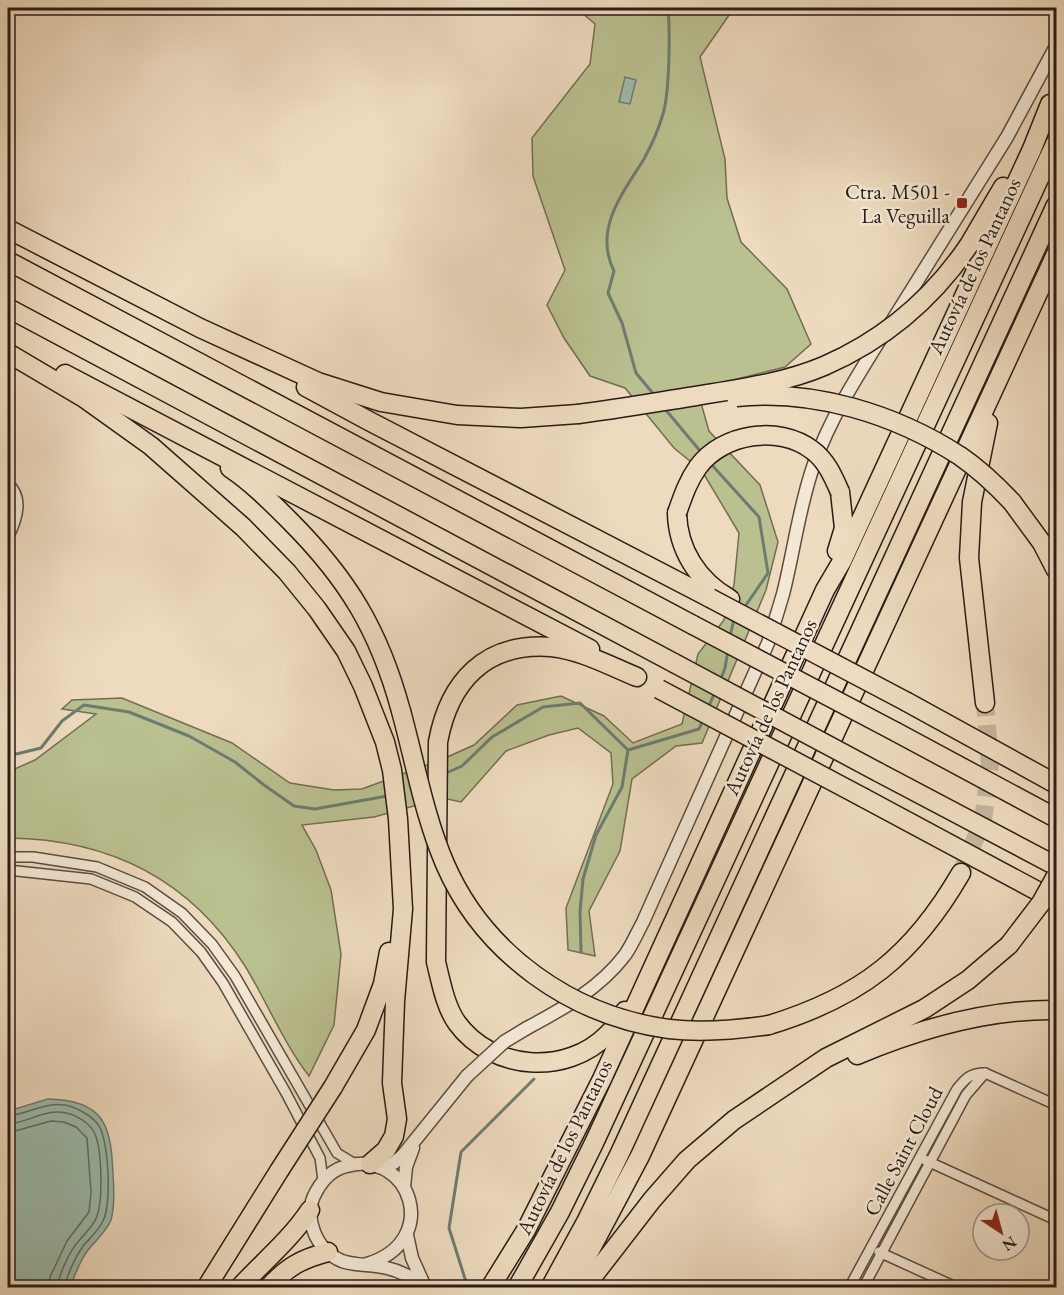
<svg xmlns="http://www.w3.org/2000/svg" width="1064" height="1295" viewBox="0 0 1064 1295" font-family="'EB Garamond',serif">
	<rect width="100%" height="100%" fill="#eedbbf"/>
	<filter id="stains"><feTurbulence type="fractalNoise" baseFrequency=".00333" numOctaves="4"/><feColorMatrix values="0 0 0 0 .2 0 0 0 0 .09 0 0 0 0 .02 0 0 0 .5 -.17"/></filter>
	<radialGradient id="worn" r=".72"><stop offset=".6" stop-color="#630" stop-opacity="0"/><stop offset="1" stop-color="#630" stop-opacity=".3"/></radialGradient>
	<path fill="#bac090" stroke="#726e53" stroke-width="1.5" d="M526,8h208l-34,49 25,102 2,39 14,44 46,47 24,55 -26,23 -88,22 12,42 51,54 18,57 -12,48 -64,153 -26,3 -44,33 -12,72 -31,60 6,45 -27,-6 -2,-42 47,-124 -2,-31 -33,-25 -29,7 -43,16 -45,51 -18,-4 -69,19 -72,8 14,25 15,40 10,64 -7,71 -25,51c-26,-34 -42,-74 -64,-110 -55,-87 -136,-127 -237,-128v-66l27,-12 61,-46 -34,-5 10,-9 50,-2 110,45 58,40 44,7 28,-1 81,-30 31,-14 43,-40 44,-9 43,20 29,27 49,-19 16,-70 26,-34 10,-35 5,-52 -37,-62 -28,-23 -49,-60 -35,-12 -26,-38 -17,-33 18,-35 -32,-94 -1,-38 58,-74 5,-40 -14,-12 -35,-1z"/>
	<g fill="#9bbcac" stroke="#6e7c70" stroke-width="1.5">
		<path d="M625,77l11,3 -6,24 -11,-2z"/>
		<path d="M48,1099c56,1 63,26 65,75 1,14 2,32 -2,46 -5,12 -15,20 -23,30 -8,10 -13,25 -18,37h-62v-176z"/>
	</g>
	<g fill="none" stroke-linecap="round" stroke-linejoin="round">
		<g stroke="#626c61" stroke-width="1.5">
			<path d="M8,1116c19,-2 37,-14 57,-11 11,2 25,10 32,18 12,15 15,81 6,98 -5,10 -13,17 -20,25 -7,10 -17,30 -18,42"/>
			<path d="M8,1124c19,-1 38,-16 58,-11 11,2 25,11 29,21 7,16 8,66 2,82 -3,10 -13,18 -19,26 -8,8 -20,35 -21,46"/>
			<path d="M8,1133l43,-12 13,1 12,5 11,11 4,54 -2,20 -22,29 -17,36 -2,11"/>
		</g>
		<g stroke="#6e7c70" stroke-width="3">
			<path d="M656,397l-20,-24 -14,-50 -14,-30 6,-22c-21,-42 9,-78 30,-112 7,-13 14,-28 18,-42 8,-21 8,-86 6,-109"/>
			<path d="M665,409l36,43"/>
			<path d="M711,464l48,53 9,56 -24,35"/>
			<path d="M730,637l3,-14 3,-5"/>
			<path d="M720,681l5,-13 3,-18"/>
			<path d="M708,708l7,-16"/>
			<path d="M8,756l33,-8 21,-27 22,-16 45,7 60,24 46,26 29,23 30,21 21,3 72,-13"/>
			<path d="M444,774l18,-8 30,-29 51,-30 37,-4 48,47"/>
			<path d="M581,952l-1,-40 3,-33 13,-44 26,-48 6,-37 71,-21 4,-9"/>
			<path d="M467,1285l-18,-57 12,-76 73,-73"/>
		</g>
		<path stroke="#c7b59d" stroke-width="18" stroke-dasharray="18 9" stroke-linecap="butt" d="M961,873l22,-53 7,-56 -5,-61"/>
		<defs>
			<g id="minor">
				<path d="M8,483c17,15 9,38 0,55"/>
				<path d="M8,857h25l64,10 48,20 37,26 30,31 23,32 102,177 18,11"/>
				<path d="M8,870l83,9 44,18 37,25 29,30 22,31 63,110 34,65 3,22"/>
				<path d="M925,1160l131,60"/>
				<path d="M879,1252l79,36"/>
				<path d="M849,1288l108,-199c8,-10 13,-16 28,-16l71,32"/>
				<path d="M863,1288l103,-193 19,-22"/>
			</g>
			<g id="tertiary">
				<path d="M891,323l116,-186 49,-91"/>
				<path d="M527,1028c36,-19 73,-40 98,-73 7,-10 12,-22 18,-33l125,-279c5,-16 10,-32 15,-49 11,-43 16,-88 31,-130 16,-45 42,-86 67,-126"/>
				<path d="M379,1167l15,-4 9,-8 64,-79"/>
				<path d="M404,1187l2,-20 7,-19"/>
				<path d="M407,1235l5,23 13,29"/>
				<path d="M367,1264c76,-23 43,-115 -20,-98 -14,3 -24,13 -31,26 -14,24 0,59 26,69 14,5 30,3 45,7 14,3 25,10 37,18"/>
			</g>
			<g id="motorway">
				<path d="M8,229l192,99 118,54 63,20 76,13 64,3 57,-4"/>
				<path d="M969,245l34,-58"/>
				<path d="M8,261l685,364"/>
				<path d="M8,308l666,355"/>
				<path d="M8,353l76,45 67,48 92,81 44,45 30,37 29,42 17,35 22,56 7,28 6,49 5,90 -8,92 -3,82 5,36 -3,17 -8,14 -16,14"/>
				<path d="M65,374l525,275"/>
				<path d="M306,387l63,34 341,177"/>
				<path d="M230,468c21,14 40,33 59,52 59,59 90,110 112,191"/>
				<path d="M1012,502l30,41 14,27"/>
				<path d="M677,513c1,37 21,68 53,86"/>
				<path d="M837,551l7,-23 -4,-36"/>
				<path d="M907,702l149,82"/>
				<path d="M985,703l-16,-145 3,-56 16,-79"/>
				<path d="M896,732l160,86"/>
				<path d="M878,772l178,94"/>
				<path d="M864,798l192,103"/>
				<path d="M625,1011c-6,8 -10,17 -17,23 -41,42 -116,37 -151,-11 -12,-17 -16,-41 -21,-61l2,-220c11,-60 47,-100 113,-95 30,3 59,19 86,30"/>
				<path d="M769,1025c92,-28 144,-69 192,-152"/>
				<path d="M857,1055c62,-26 132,-46 199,-45"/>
				<path d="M333,1087l33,-57 17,-46 6,-32"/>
				<path d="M206,1288l73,-117"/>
				<path d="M239,1288c24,-26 52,-49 71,-78"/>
				<path d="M268,1288c19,-21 33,-29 60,-36"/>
				<path d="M490,1288l36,-58 76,-151 223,-489 17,-29 190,-412 18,-45"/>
				<path d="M517,1288l43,-76 34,-69 462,-1001"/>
				<path d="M550,1288l37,-68 33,-67 436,-948"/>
				<path d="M570,1288l70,-132 416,-902"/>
				<path d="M584,1288l68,-88 35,-40 47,-40 92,-62 98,-49 44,-29 41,-35"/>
			</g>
		</defs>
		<use href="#minor" stroke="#5b4c40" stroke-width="12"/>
		<use href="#tertiary" stroke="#5b4c40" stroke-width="15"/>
		<use href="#motorway" stroke="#2a1c16" stroke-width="21"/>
		<use href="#minor" stroke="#f4e8d5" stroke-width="9"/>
		<use href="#tertiary" stroke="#f4e8d5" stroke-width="12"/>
		<use href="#motorway" stroke="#eedbbf" stroke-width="18"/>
		<defs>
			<path id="tertiary-bridge" d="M467,1076l37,-34 23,-14"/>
			<g id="motorway-bridge">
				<path d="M736,397c78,-8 159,17 224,59 19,13 36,29 52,46"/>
				<path d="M578,414c40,-5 79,-12 118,-18 42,-7 88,-13 128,-30 60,-26 109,-68 145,-121"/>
				<path d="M677,513c6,-17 11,-32 21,-46 25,-34 81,-42 114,-17 14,10 21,26 28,42"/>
				<path d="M710,598l197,104"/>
				<path d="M693,625l203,107"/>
				<path d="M674,663l204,109"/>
				<path d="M659,689l205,109"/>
				<path d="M401,711c14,51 23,104 44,153 39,90 127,152 224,165 34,4 67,1 100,-4"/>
				<path d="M1009,945l32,-42 15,-27"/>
				<path d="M279,1171l54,-84"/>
			</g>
		</defs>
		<use href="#tertiary-bridge" stroke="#5b4c40" stroke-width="15" stroke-linecap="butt"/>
		<use href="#motorway-bridge" stroke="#2a1c16" stroke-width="21" stroke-linecap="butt"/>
		<use href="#tertiary-bridge" stroke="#f4e8d5" stroke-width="12"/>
		<use href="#motorway-bridge" stroke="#eedbbf" stroke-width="18"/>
	</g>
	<rect fill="#8f2418" stroke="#f4e8d5" stroke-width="2" x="956" y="197" width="12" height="12" rx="3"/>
	<g text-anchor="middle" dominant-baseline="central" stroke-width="5" stroke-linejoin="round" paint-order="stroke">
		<g font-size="21" fill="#2a1c16" stroke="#f4e8d5" text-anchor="end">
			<text x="950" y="191">Ctra. M501 -<tspan x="950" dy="24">La Veguilla</tspan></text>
		</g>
		<g font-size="21" fill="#2a1c16" stroke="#f4e8d5">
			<text transform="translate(974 266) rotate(-65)">Autovía de los Pantanos</text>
			<text transform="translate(770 707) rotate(-65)">Autovía de los Pantanos</text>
			<text transform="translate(564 1147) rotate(-64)">Autovía de los Pantanos</text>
			<text transform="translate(903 1151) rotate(-62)">Calle Saint Cloud</text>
		</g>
	</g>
	<rect width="1064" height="1295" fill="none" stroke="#eedbbf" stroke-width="30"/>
	<rect x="9" y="9" width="1046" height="1277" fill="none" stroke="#2a1c16" stroke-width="3"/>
	<rect x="15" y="15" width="1034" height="1265" fill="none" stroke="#2a1c16" stroke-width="1.5"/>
	<g transform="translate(1001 1232) rotate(144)"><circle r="28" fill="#f4e8d5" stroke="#a39689" stroke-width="1.5"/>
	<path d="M0-4.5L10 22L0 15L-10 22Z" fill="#8f2418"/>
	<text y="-9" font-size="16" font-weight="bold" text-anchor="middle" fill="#2a1c16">N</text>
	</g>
	<rect width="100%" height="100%" filter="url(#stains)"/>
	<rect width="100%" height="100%" fill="url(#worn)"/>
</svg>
